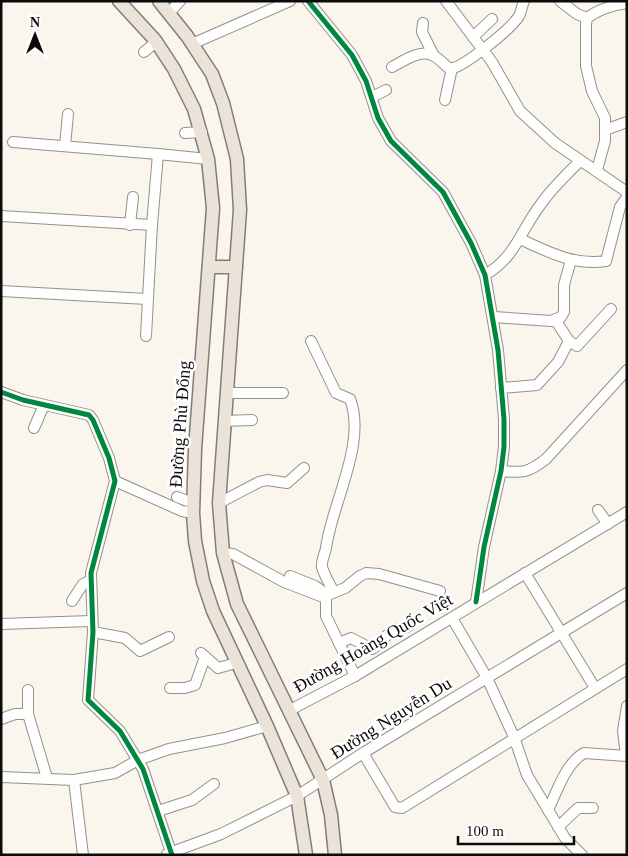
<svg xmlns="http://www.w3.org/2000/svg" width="628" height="856" viewBox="0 0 628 856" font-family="'Times New Roman',serif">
	<rect width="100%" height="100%" fill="#faf6ee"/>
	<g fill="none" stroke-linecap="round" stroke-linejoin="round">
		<defs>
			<g id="minor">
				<path d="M308,1l44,54 14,26 12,37 13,23 52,51 28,51 14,32 13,75 6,69v28l-3,24 -17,76 -8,55"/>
				<path d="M446,1l46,61 28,49 35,32 72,49"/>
				<path d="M560,1l17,13 10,4"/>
				<path d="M169,13l11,-12"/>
				<path d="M423,23l-1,9 11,22"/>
				<path d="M473,37l19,-18"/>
				<path d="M192,44l98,-43"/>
				<path d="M144,52l12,-10"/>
				<path d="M392,67c11,-6 30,-19 42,-11 6,3 10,9 16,13 14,-2 61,-40 69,-53 2,-4 3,-10 5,-15"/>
				<path d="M372,97l14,-7"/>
				<path d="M445,100l7,-32"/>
				<path d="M605,130l22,-8"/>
				<path d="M185,133l17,-1"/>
				<path d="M13,142l145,12"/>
				<path d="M65,146l3,-32"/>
				<path d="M597,170l8,-29v-23l-13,-27 -6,-25v-42l1,-6c12,-9 25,-13 40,-15"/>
				<path d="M1,216l151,9 6,-71 50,5"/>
				<path d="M130,225l3,-28"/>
				<path d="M520,239c29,13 54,27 86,22l14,-54 7,-10"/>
				<path d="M485,275c31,-18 35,-44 56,-71 11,-16 25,-29 39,-43"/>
				<path d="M1,291l146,8"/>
				<path d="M494,317l57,4 10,-4 3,-5v-27l7,-25"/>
				<path d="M556,321l13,20 8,5 34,-37"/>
				<path d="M146,336l6,-111"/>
				<path d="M311,341l25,52 14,6c17,44 -18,104 -24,149 -1,6 -5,13 -4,19 2,8 8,17 11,24"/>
				<path d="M501,388l36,-3 21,-23 11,-21"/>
				<path d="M1,392l22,8 66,15 4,5 16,38 6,23 -24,92 2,59 -5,68 32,31 23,38 29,86"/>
				<path d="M227,393h56"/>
				<path d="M224,421l28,-1"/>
				<path d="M34,428l10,-23"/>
				<path d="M501,471c22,2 27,2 45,-12l81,-89"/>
				<path d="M115,481l67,30 11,2"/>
				<path d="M177,497l16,6"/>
				<path d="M219,503l40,-21 8,-2 20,3 17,-15"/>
				<path d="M598,510l10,14"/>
				<path d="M223,553l10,1 51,28 39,15 22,-9 15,-12 6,-3 13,1 61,17"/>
				<path d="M525,573l70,115"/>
				<path d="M290,576l25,10 13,9"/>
				<path d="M326,596v20l29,60"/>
				<path d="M72,601l11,-17 8,-4"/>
				<path d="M452,618l35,60 27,59 13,38 38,63 17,17"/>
				<path d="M1,624l90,-3"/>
				<path d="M93,632l32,6 15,13 29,-14"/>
				<path d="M339,643l12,-5 21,11c9,-5 14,-16 23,-19 7,-3 11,0 16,-6"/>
				<path d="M201,653l17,15 18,-5"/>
				<path d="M170,688h15l10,-3 10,-28"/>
				<path d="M28,690v24l19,64"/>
				<path d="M290,710l65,-34 272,-164"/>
				<path d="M1,719l14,-5h13"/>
				<path d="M363,753l32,54 7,1 225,-139"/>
				<path d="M626,755l-3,-24 4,-25"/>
				<path d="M1,777l73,3 41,-7 23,-13 31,-11 56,-11 42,-12"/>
				<path d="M74,780l9,75"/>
				<path d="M548,810c9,-18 17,-46 36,-57l43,3"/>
				<path d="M158,811l34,-11 22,-16"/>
				<path d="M558,827l20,-19h15"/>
				<path d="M167,854l54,-20 76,-38 66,-43 264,-160"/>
			</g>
			<g id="major">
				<path d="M119,1l36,39 19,29 20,40 14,50 5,49 -18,241 -2,64 2,28 8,40 10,30 54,115 30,70 9,59"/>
				<path d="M159,1l28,35 25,38 11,29 14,56 3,51 -21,293 4,50 14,51 86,176 8,35 4,40"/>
				<path d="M209,267h27"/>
			</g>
		</defs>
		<use href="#minor" stroke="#93918d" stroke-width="12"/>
		<use href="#major" stroke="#807e7a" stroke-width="15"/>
		<use href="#minor" stroke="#fefefc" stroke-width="10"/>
		<use href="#major" stroke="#ebe3d7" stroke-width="12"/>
		<defs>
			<g id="cycleway">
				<path d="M308,1l44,54 14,26 12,37 13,23 52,51 28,51 14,32 13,75 6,69v28l-3,24 -17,76 -8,55"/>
				<path d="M1,392l22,8 66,15 4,5 16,38 6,23 -24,92 2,59 -5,68 32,31 23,38 29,86"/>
			</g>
		</defs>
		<use href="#cycleway" stroke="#fff" stroke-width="8"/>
		<use href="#cycleway" stroke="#00873e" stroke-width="5"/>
	</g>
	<g text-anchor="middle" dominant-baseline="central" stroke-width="5" stroke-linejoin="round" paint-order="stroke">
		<g font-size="18" fill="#0b0b0b" stroke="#fff">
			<text transform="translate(180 424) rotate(-86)">Đường Phù Đổng</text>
			<text transform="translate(373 643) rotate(-30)">Đường Hoàng Quốc Việt</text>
			<text transform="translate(391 718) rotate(-32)">Đường Nguyễn Du</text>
		</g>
	</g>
	<rect width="628" height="856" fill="none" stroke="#0b0b0b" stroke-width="5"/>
	<g transform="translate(35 35)" stroke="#ffffff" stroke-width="4" paint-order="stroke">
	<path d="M0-4L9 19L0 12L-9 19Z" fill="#0b0b0b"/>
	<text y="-8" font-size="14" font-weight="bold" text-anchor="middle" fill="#0b0b0b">N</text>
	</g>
	<path d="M458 836v8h116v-8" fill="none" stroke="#0b0b0b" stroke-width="2.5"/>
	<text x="466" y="836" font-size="15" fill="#0b0b0b" stroke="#ffffff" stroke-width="4" paint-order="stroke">100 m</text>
</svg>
